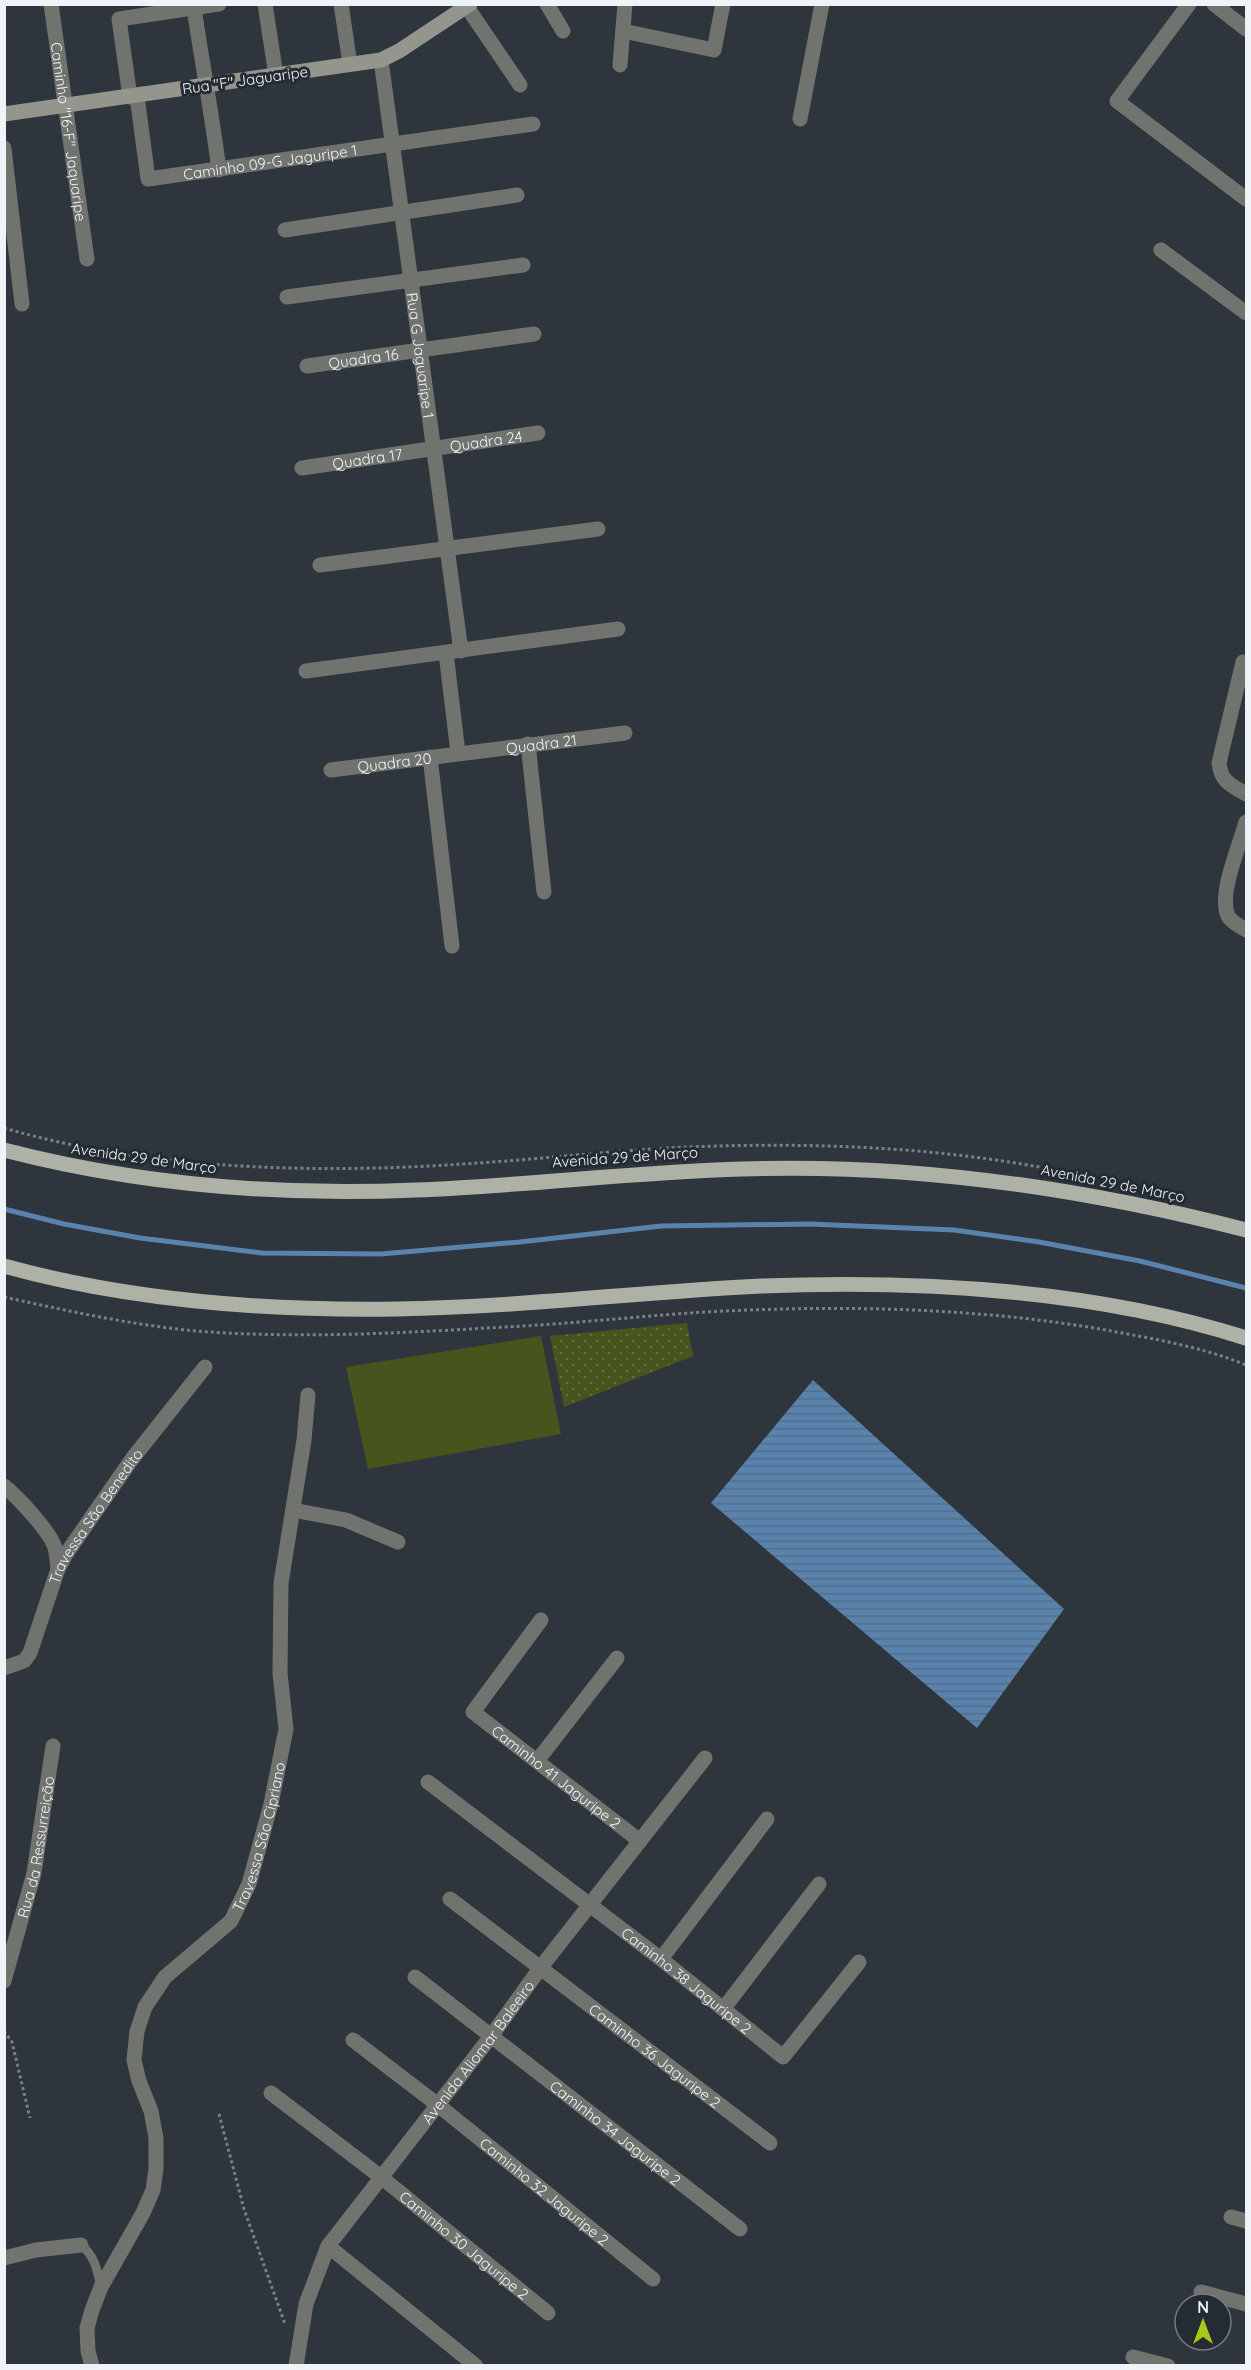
<svg xmlns="http://www.w3.org/2000/svg" width="1251" height="2370" viewBox="0 0 1251 2370" font-family="Quicksand,sans-serif">
	<defs>
		<pattern id="green-dots" width="8" height="8" patternUnits="userSpaceOnUse" patternTransform="scale(1.5)"><rect width="8" height="8" fill="#48541d"/><path d="M2 2h.1M6 6h.1" fill="none" stroke="#636d3f" stroke-width="1.8" stroke-linecap="round"/></pattern>
		<pattern id="water-rules" width="6" height="5" patternUnits="userSpaceOnUse" patternTransform="scale(1.5)"><rect width="6" height="5" fill="#5983ad"/><path d="M0 2.5h6" fill="none" stroke="#526c86"/></pattern>
	</defs>
	<rect width="100%" height="100%" fill="#2e353d"/>
	<path fill="url(#green-dots)" d="M687,1323l6,33 -129,51 -14,-71z"/>
	<path fill="#48541d" d="M541,1336l20,98 -193,35 -22,-102z"/>
	<path fill="url(#water-rules)" d="M813,1380l251,229 -87,119 -266,-225z"/>
	<g fill="none" stroke-linecap="round" stroke-linejoin="round">
		<path stroke="#5983ad" stroke-width="5" d="M4,1209l60,15 76,14 122,15 119,1 139,-12 141,-16 149,-2 144,6 85,12 101,19 106,27"/>
		<g stroke="#7a8087" stroke-width="3" stroke-dasharray="3 3" stroke-linecap="butt">
			<path d="M4,1128c144,42 311,46 459,36 68,-4 135,-12 203,-16 142,-7 288,-2 427,30"/>
			<path d="M4,1297c64,14 128,28 192,34 100,8 208,2 308,-4 67,-3 134,-11 201,-15 131,-7 266,-5 395,17 49,9 100,17 146,36"/>
			<path d="M4,2031l8,11 18,76"/>
			<path d="M219,2114l25,95 41,115"/>
		</g>
		<path stroke="#71736e" stroke-width="9" d="M81,2245c14,11 16,25 20,42"/>
		<g stroke="#71736e" stroke-width="15">
			<path id="s1" d="M51,4l36,255"/>
			<path d="M265,4l11,72"/>
			<path d="M341,4l9,60"/>
			<path d="M465,4l55,81"/>
			<path d="M547,4l16,27"/>
			<path d="M1189,4l-72,97 129,98"/>
			<path d="M1214,4l32,25"/>
			<path d="M194,8c8,54 18,107 25,162"/>
			<path d="M623,31l91,19 9,-46"/>
			<path id="s2" d="M381,60l80,591"/>
			<path d="M620,65l5,-61"/>
			<path id="s3" d="M137,96l11,83 385,-55"/>
			<path d="M130,97l-11,-78 100,-15"/>
			<path d="M800,119l22,-115"/>
			<path d="M4,148l18,156"/>
			<path d="M285,230l232,-35"/>
			<path d="M1161,250l85,63"/>
			<path d="M287,297l236,-32"/>
			<path id="s4" d="M307,366l227,-32"/>
			<path id="s5" d="M302,468l236,-35"/>
			<path d="M320,565l278,-36"/>
			<path d="M446,653l12,100"/>
			<path d="M1243,662l-24,101c2,19 12,22 27,31"/>
			<path d="M306,671l312,-42"/>
			<path d="M528,744l16,148"/>
			<path d="M430,757l22,189"/>
			<path id="s6" d="M331,770l294,-37"/>
			<path d="M1246,822c-6,23 -28,72 -18,94 4,7 12,10 18,14"/>
			<path d="M4,1486c14,11 44,44 50,59 3,7 3,17 4,24"/>
			<path d="M293,1510l53,10 52,22"/>
			<path id="s7" d="M541,1620l-68,92 167,129"/>
			<path id="s8" d="M4,1668l20,-7 6,-8 28,-84 8,-15 66,-95 73,-92"/>
			<path d="M537,1761l80,-103"/>
			<path id="s9" d="M428,1782l233,177 122,98 76,-95"/>
			<path id="s10" d="M450,1899l320,244"/>
			<path d="M661,1959l106,-140"/>
			<path id="s11" d="M415,1977l325,252"/>
			<path id="s12" d="M4,1981l30,-108 19,-127"/>
			<path d="M724,2008l95,-124"/>
			<path id="s13" d="M353,2040l85,65 215,174"/>
			<path id="s14" d="M271,2093l110,84 167,136"/>
			<path d="M1231,2217l15,4"/>
			<path d="M328,2246l148,120"/>
			<path d="M4,2258l32,-8 45,-5"/>
			<path d="M1201,2292l45,12"/>
			<path d="M1133,2357l35,9"/>
			<path id="s15" d="M92,2366l-4,-15 -1,-23 5,-18 9,-23 42,-74 10,-23 3,-21v-31l-5,-27 -12,-30 -5,-21 3,-29 8,-24 20,-30 66,-56 18,-37 22,-80 15,-75 -6,-56 1,-90 23,-143 4,-45"/>
			<path id="s16" d="M296,2366l10,-62 22,-58 164,-211 49,-68 164,-209"/>
		</g>
		<path stroke="#94968e" stroke-width="15" d="M4,114l377,-54 18,-9 71,-47"/>
		<g stroke="#aeb1a6" stroke-width="15">
			<path d="M4,1150c135,35 273,46 412,40 109,-4 217,-18 326,-21 171,-6 340,19 504,61"/>
			<path d="M4,1266c127,35 262,45 393,43 122,-2 243,-17 364,-23 158,-6 335,4 485,52"/>
		</g>
	</g>
	<g text-anchor="middle" dominant-baseline="central" stroke-width="6" stroke-linejoin="round" paint-order="stroke">
		<g font-size="15" fill="#eff4f9" stroke="#242b33">
			<text transform="translate(245 80) rotate(-8)">Rua "F" Jaguaripe</text>
			<text stroke="none"><textPath href="#s1" startOffset="129">Caminho "16-F" Jaquaripe</textPath></text>
			<text stroke="none"><textPath href="#s3" startOffset="207">Caminho 09-G Jaguripe 1</textPath></text>
			<text stroke="none"><textPath href="#s2" startOffset="298">Rua G Jaguaripe 1</textPath></text>
			<text stroke="none"><textPath href="#s4" startOffset="57">Quadra 16</textPath></text>
			<text stroke="none"><textPath href="#s5" startOffset="186">Quadra 24</textPath></text>
			<text stroke="none"><textPath href="#s5" startOffset="66">Quadra 17</textPath></text>
			<text stroke="none"><textPath href="#s6" startOffset="212">Quadra 21</textPath></text>
			<text stroke="none"><textPath href="#s6" startOffset="64">Quadra 20</textPath></text>
			<text transform="translate(625 1157) rotate(-4)">Avenida 29 de Março</text>
			<text transform="translate(144 1158) rotate(8)">Avenida 29 de Março</text>
			<text transform="translate(1113 1183) rotate(11)">Avenida 29 de Março</text>
			<text stroke="none"><textPath href="#s8" startOffset="184">Travessa São Benedito</textPath></text>
			<text stroke="none"><textPath href="#s7" startOffset="220">Caminho 41 Jaguripe 2</textPath></text>
			<text stroke="none"><textPath href="#s15" startOffset="592">Travessa São Cipriano</textPath></text>
			<text stroke="none"><textPath href="#s12" startOffset="138">Rua da Ressurreição</textPath></text>
			<text stroke="none"><textPath href="#s9" startOffset="326">Caminho 38 Jaguripe 2</textPath></text>
			<text stroke="none"><textPath href="#s16" startOffset="370">Avenida Aliomar Baleeiro</textPath></text>
			<text stroke="none"><textPath href="#s10" startOffset="258">Caminho 36 Jaguripe 2</textPath></text>
			<text stroke="none"><textPath href="#s11" startOffset="254">Caminho 34 Jaguripe 2</textPath></text>
			<text stroke="none"><textPath href="#s13" startOffset="244">Caminho 32 Jaguripe 2</textPath></text>
			<text stroke="none"><textPath href="#s14" startOffset="246">Caminho 30 Jaguripe 2</textPath></text>
		</g>
	</g>
	<rect width="1251" height="2370" fill="none" stroke="#eff4f9" stroke-width="12"/>
	<g transform="translate(1203 2322)"><circle r="28" fill="#242b33" stroke="#757b82" stroke-width="1.5"/>
	<path d="M0-4.5L10 22L0 15L-10 22Z" fill="#a9c71b"/>
	<text y="-9" font-size="16" font-weight="bold" text-anchor="middle" fill="#eff4f9">N</text>
	</g>
</svg>
